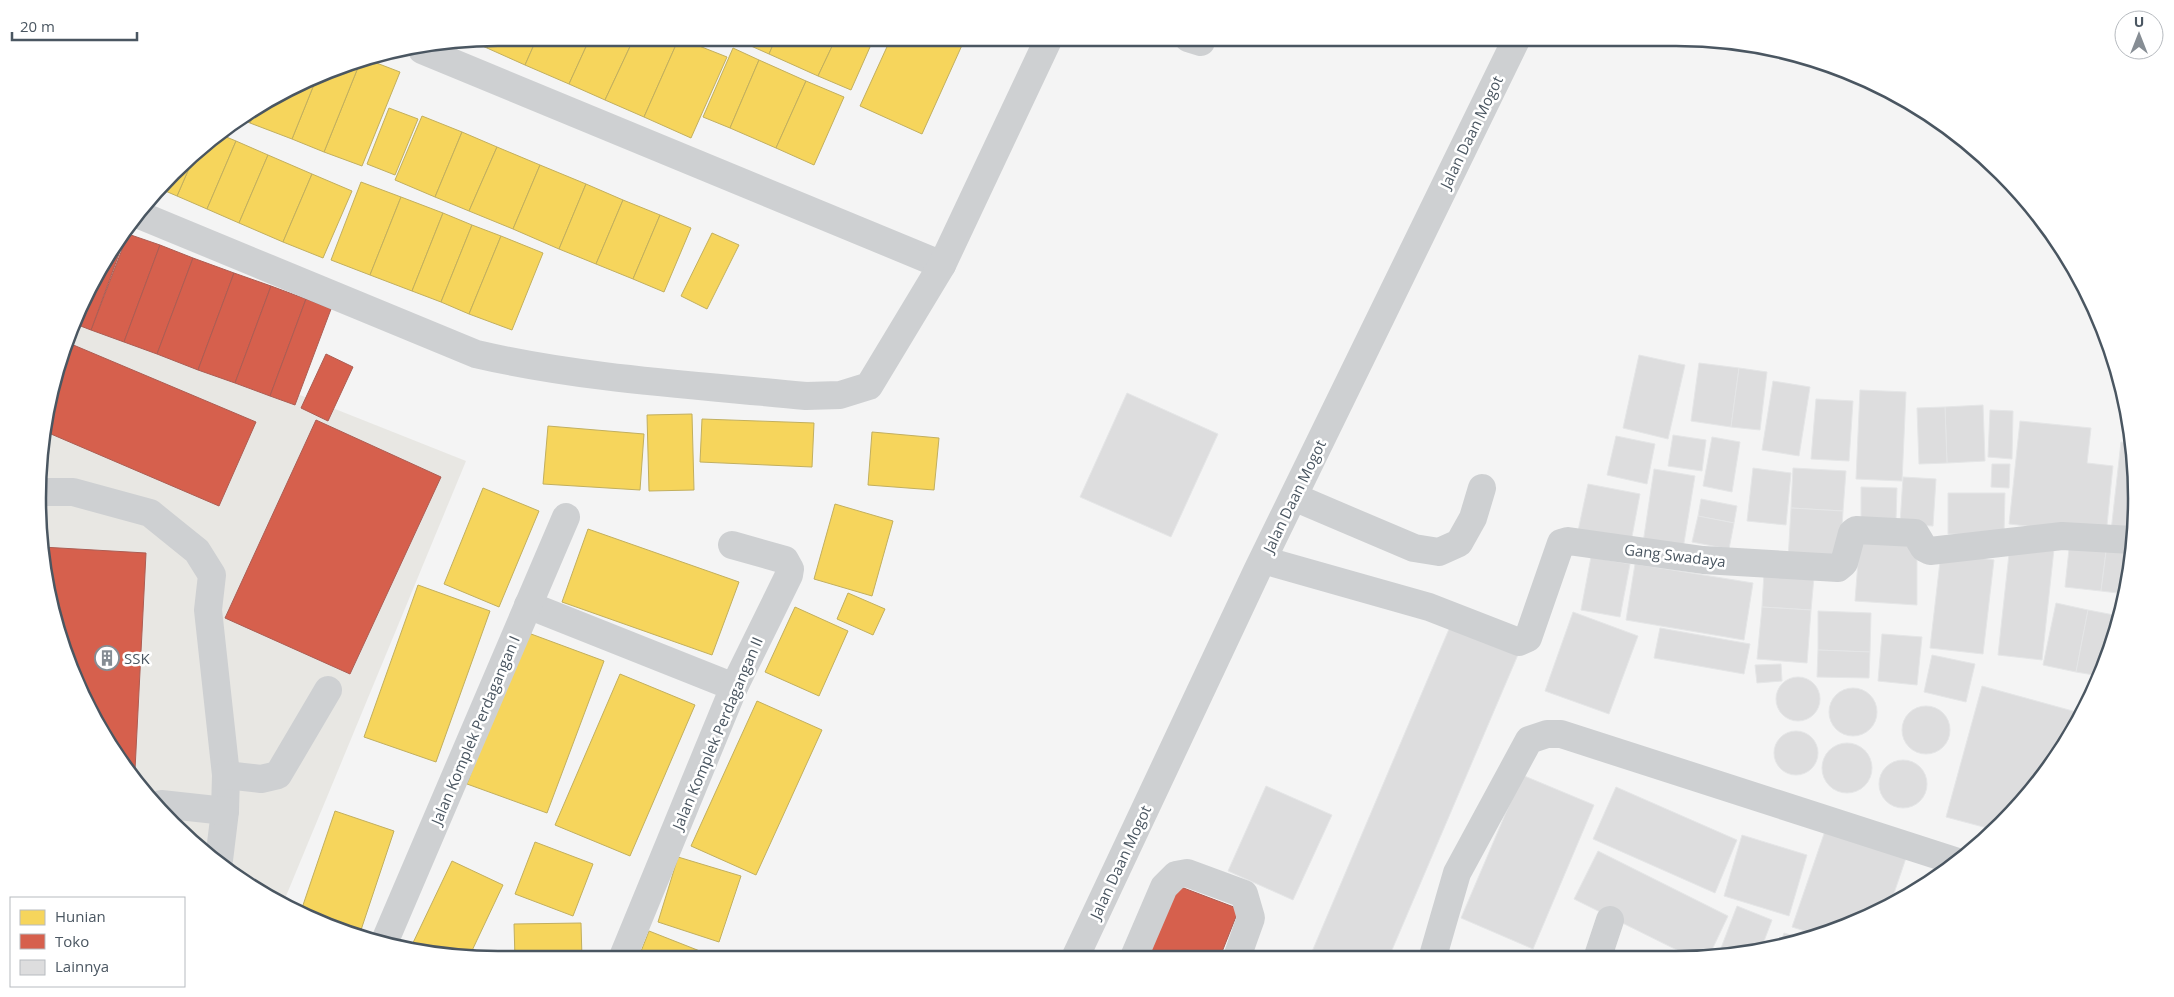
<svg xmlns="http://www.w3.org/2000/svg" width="2174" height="997" viewBox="0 0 2174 997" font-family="'Open Sans',sans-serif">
	<rect width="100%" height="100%" fill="#f4f4f4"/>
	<path fill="#e8e7e3" d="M84,309l382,152 -182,440 -89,-56 -96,-116 -53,-141 -8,-90 8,-89z"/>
	<g fill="#f6d55c" stroke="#c2af5e">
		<path d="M498,38h39l-12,27 -38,-17 5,-9z"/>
		<path d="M537,38h53l-21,46 -44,-19z"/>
		<path d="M590,38h44l-29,62 -36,-16z"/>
		<path d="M634,38h45l-35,79 -39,-17z"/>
		<path d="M679,38l48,19 -36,81 -47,-21z"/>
		<path d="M733,38h43l-7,16z"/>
		<path d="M776,38h60l-18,38 -49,-22z"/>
		<path d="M836,38h38l-23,52 -33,-14z"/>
		<path d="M891,38h59l13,5 -41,91 -62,-28z"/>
		<path d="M492,39l-5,9 -14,-6z"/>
		<path d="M733,48l26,12 -29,68 -27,-11z"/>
		<path d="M366,59l34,13 -38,94 -38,-14 37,-92z"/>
		<path d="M361,60l-37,92 -32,-13 25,-62 33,-15z"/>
		<path d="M759,60l47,21 -30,67 -46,-20z"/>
		<path d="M317,77l-25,62 -42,-16 6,-15 12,-9z"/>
		<path d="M806,81l38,16 -30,68 -38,-17z"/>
		<path d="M256,108l-6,15 -10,-4z"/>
		<path d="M389,108l29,11 -23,56 -28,-11z"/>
		<path d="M422,116l40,16 -27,65 -40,-17z"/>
		<path d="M462,132l35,15 -28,64 -34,-14z"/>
		<path d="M219,134l17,7 -29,68 -30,-13 20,-46z"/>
		<path d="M236,141l32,14 -29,68 -32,-14z"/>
		<path d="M497,147l43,18 -27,64 -44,-18z"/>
		<path d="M197,150l-20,46 -14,-6 32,-38z"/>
		<path d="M268,155l44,19 -29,68 -44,-19z"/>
		<path d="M540,165l46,19 -27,65 -46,-20z"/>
		<path d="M312,174l40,17 -29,67 -40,-16z"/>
		<path d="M361,182l40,15 -31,78 -39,-15z"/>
		<path d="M586,184l37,16 -27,64 -37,-15z"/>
		<path d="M401,197l42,16 -31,78 -42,-16z"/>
		<path d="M623,200l37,15 -27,64 -37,-15z"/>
		<path d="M443,213l29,12 -31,77 -29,-11z"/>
		<path d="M660,215l31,13 -27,64 -31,-13z"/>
		<path d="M472,225l29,11 -32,78 -28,-12z"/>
		<path d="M712,233l27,12 -32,64 -26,-13z"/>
		<path d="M501,236l42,17 -31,77 -43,-16z"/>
		<path d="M692,414l2,76 -45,1 -2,-76z"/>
		<path d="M702,419l112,4 -2,44 -112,-5z"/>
		<path d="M548,426l96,8 -4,56 -97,-6z"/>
		<path d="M872,432l67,6 -5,52 -66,-5z"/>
		<path d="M483,488l56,23 -40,96 -55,-23z"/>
		<path d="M835,504l58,17 -21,75 -58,-17z"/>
		<path d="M588,529l151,53 -27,73 -150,-53z"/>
		<path d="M418,585l72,26 -54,151 -72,-25z"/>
		<path d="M848,593l37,16 -12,26 -36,-16z"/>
		<path d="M795,607l53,24 -29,65 -54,-24z"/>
		<path d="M523,631l81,30 -57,152 -80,-29z"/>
		<path d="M620,674l75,31 -65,151 -75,-31z"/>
		<path d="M757,701l65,29 -66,145 -65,-29z"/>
		<path d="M335,811l59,20 -35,105 -37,-11 -21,-14z"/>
		<path d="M535,842l58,22 -20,52 -58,-22z"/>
		<path d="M678,857l63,19 -22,66 -61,-20z"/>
		<path d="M452,861l51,24 -34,72 -46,-5 -12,-5z"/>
		<path d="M581,923l1,36h-67l-1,-35z"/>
		<path d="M649,931l61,24 -1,4h-71z"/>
	</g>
	<g fill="#d6604d" stroke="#ac5d53">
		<path d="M128,234l32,11 -36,97 -33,-12z"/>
		<path d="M126,235l-35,95 -13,-5 21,-57z"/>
		<path d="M160,245l33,13 -36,96 -33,-12z"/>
		<path d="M193,258l41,15 -36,97 -41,-16z"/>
		<path d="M234,273l37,13 -36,97 -37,-13z"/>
		<path d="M271,286l35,13 -36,97 -35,-13z"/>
		<path d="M306,299l25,10 -36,96 -25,-9z"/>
		<path d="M71,344l185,78 -37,84 -175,-75 2,-22z"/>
		<path d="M326,354l27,13 -25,54 -27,-13z"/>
		<path d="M316,420l125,57 -91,197 -125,-56z"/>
		<path d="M42,547l104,6 -11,217h-2l-34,-41 -53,-141z"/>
		<path d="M1173,884l66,25 -19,48h-76z"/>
	</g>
	<g fill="#ddddde" stroke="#e5e6e7">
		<path d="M1639,355l46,10 -17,74 -45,-11z"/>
		<path d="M1699,363l40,5 -8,59 -40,-6z"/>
		<path d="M1739,368l28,4 -7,58 -29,-3z"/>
		<path d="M1773,381l37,6 -11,69 -37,-6z"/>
		<path d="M1860,390l46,2 -4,89 -46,-2z"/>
		<path d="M1127,393l91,41 -47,103 -91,-40z"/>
		<path d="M1816,399l37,2 -4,60 -38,-2z"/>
		<path d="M1983,405l2,56 -38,2 -2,-56z"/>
		<path d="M1945,407l2,56 -28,1 -2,-56z"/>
		<path d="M1990,410l23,1 -1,48 -24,-2z"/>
		<path d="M2020,421l71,7 -4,35 26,3 -7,69 -97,-11z"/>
		<path d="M1673,435l33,5 -4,31 -34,-5z"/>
		<path d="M1616,436l39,8 -8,40 -40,-9z"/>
		<path d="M1712,437l28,5 -8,50 -29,-6z"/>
		<path d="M2121,442l10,1 5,55 -3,35 -22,-2z"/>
		<path d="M1992,464h18l-1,24 -18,-1z"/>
		<path d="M1753,468l38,5 -5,52 -39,-4z"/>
		<path d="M1793,468l53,3 -3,40 -52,-3z"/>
		<path d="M1654,469l41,7 -12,73 -40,-6z"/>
		<path d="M1903,477l33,2 -3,47 -33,-2z"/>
		<path d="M1588,484l52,10 -9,48 -53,-11z"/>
		<path d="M1861,487l36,1 -1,32h-35z"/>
		<path d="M1948,493h57l-1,42 -56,-1z"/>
		<path d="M1701,499l36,7 -3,17 -36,-7z"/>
		<path d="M1791,508l52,3 -3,51 -52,-2z"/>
		<path d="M1698,516l36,7 -5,26 -37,-7z"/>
		<path d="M1860,536l57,6v63l-62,-4z"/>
		<path d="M2070,540l37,4 -6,47 -36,-4z"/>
		<path d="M2107,544l25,3 -6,47 -25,-3z"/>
		<path d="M2010,545l44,4 -12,111 -44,-5z"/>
		<path d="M1941,553l53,7 -11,94 -53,-6z"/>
		<path d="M1591,557l39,7 -10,53 -39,-7z"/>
		<path d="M1635,564l118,19 -9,57 -118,-20z"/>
		<path d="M1764,573l50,4 -3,33 -49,-3z"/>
		<path d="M2056,603l32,7 -12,62 -33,-7z"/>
		<path d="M1762,607l49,3 -4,53 -50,-4z"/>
		<path d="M2088,610l31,6 -19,60 -24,-4z"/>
		<path d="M1818,611l53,2 -1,39 -52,-2z"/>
		<path d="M1573,612l65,24 -29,78 -64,-23z"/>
		<path d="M1452,622l68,28 -131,307h-71l-7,-3z"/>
		<path d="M1660,628l90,16 -6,30 -90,-16z"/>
		<path d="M1882,634l40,3 -5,48 -39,-4z"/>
		<path d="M1818,650l52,2 -1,26 -52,-1z"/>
		<path d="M1932,655l43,9 -9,38 -42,-10z"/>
		<path d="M1781,664l1,17 -25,2 -2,-18z"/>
		<circle cx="1798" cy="699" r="22"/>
		<path d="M1982,686l98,27 -39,66 -50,50 -45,-12z"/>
		<circle cx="1853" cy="712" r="24"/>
		<circle cx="1926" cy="730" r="24"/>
		<circle cx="1796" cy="753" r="22"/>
		<circle cx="1847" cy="768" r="25"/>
		<circle cx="1903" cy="784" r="24"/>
		<path d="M1522,775l72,30 -61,144 -72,-31z"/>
		<path d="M1266,786l66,29 -39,85 -65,-29z"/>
		<path d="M1616,787l121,53 -22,53 -122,-54z"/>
		<path d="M1825,831l81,27 -15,44 -39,22 -37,10 -23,-7z"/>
		<path d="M1742,835l65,20 -18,61 -65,-20z"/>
		<path d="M1598,851l130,65 -19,40h-20l-115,-57z"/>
		<path d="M1737,906l35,14 -11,29 -25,7h-18z"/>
		<path d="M1784,933l17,5 -21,6z"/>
	</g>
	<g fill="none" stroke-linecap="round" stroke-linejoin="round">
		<g stroke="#ced0d2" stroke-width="28">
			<path d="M1188,38l13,4"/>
			<path d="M422,50l520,215"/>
			<path d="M142,216l334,138c107,25 220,31 330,42l34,-1 29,-9 73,-121 107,-227"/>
			<path d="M38,492h35l77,21 47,38 15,24 -4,35 18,165 -1,36 -6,49"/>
			<path d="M1294,497l120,51 25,4 20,-9 14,-25 9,-30"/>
			<path d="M1263,560l166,47 90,35 9,-4 33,-95 7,-2 135,19 135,8 6,-5 8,-30 4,-3 59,3 9,15 6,3 132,-15 70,4"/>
			<path d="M528,605l206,82"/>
			<path d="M226,775l35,4 17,-4 50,-85"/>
			<path d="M161,804l64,7"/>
			<path d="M384,943l182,-426"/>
			<path d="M1433,956l24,-83 72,-133 18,-6h14l397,128"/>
			<path d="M1598,956l12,-36"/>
			<path d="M1134,957l30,-70 12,-12 11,-2 57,21 7,24 -14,39"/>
			<path d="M1075,958l182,-387 260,-533"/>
			<path d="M622,959l112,-272 55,-112 1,-6 -5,-9 -53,-15"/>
		</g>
	</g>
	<defs>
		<symbol id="building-ring" viewBox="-11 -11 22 22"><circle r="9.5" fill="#fff" stroke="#868d94" stroke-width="1.5"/><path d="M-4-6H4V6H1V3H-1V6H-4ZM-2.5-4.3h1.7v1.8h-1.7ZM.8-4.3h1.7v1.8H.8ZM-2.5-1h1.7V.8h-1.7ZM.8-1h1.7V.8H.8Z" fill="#868d94"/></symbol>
	</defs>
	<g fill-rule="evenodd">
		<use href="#building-ring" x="93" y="644" width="28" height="28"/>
	</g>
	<g text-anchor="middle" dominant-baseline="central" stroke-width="5" stroke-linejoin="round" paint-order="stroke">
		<g font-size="15" fill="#4a5661" stroke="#fff">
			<text transform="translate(1471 132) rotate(-64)">Jalan Daan Mogot</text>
			<text transform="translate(1294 496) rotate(-64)">Jalan Daan Mogot</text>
			<text transform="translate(1675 555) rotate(7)">Gang Swadaya</text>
			<text transform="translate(475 730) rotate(-67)">Jalan Komplek Perdagangan I</text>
			<text transform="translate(717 733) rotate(-67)">Jalan Komplek Perdagangan II</text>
			<text transform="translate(1120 862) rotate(-65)">Jalan Daan Mogot</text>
		</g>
		<g font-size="15" fill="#4a5661" stroke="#fff" text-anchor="start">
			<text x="124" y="658">SSK</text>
		</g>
	</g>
	<path d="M0 0H2174V997H0ZM498 46H1676A452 452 0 0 1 2128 498V499A452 452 0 0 1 1676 951H498A452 452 0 0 1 46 499V498A452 452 0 0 1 498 46Z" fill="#fff" fill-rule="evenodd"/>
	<path fill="none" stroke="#4a5661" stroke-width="2.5" d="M498 46H1676A452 452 0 0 1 2128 498V499A452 452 0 0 1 1676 951H498A452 452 0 0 1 46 499V498A452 452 0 0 1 498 46Z"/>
	<rect x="10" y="897" width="175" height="90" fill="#ffffff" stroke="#b7bbc0"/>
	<rect x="20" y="910" width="25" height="15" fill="#f6d55c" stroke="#b7bbc0"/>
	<text x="55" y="922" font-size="15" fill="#4a5661">Hunian</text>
	<rect x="20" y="934" width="25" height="15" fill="#d6604d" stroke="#b7bbc0"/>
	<text x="55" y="947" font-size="15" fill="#4a5661">Toko</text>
	<rect x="20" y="960" width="25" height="15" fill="#ddddde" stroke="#b7bbc0"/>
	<text x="55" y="972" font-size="15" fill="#4a5661">Lainnya</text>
	<g transform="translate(2139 35)"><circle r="24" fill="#ffffff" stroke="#b7bbc0"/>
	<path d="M0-4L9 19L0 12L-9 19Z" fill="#868d94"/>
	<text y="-8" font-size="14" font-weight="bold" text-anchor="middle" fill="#4a5661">U</text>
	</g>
	<path d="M12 32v8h125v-8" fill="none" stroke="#4a5661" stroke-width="2.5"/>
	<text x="20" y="32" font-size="15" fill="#4a5661" stroke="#ffffff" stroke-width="4" paint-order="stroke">20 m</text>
</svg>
